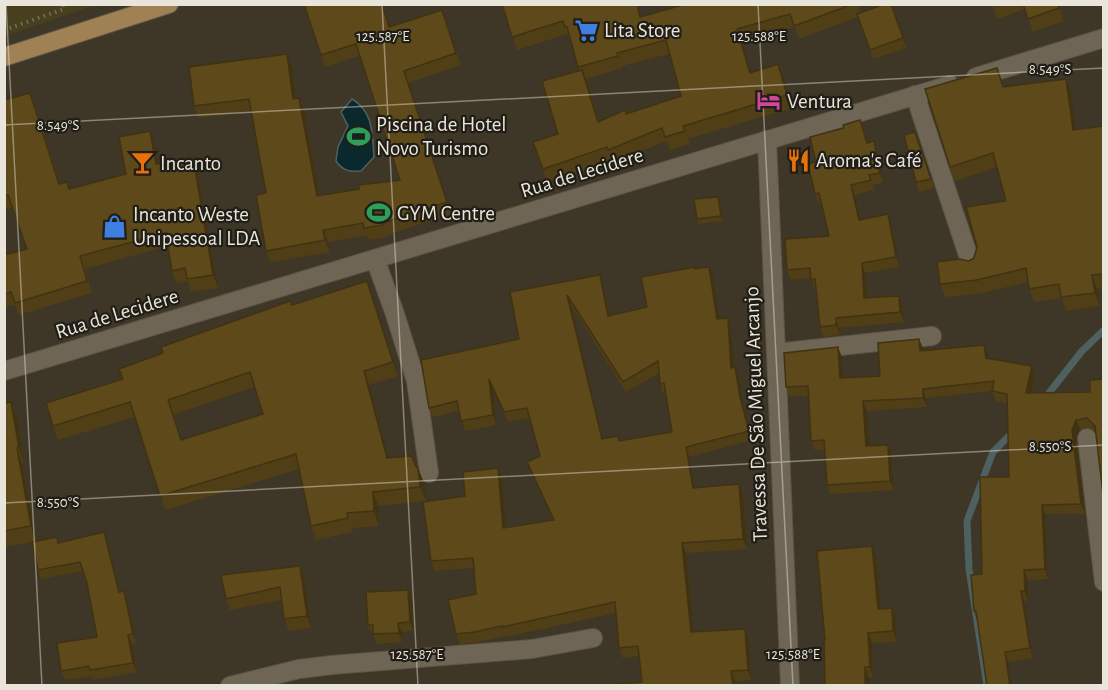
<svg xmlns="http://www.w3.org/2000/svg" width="1108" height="690" viewBox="0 0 1108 690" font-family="'Alegreya Sans',sans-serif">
	<rect width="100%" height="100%" fill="#3e3626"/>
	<path fill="#473f1e" d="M4,5l1,-1 91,1 -91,31z"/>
	<path fill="#0b282d" stroke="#4e6161" stroke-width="1.5" d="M352,99c22,13 20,35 22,58l-13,14c-12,1 -18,0 -25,-10l2,-14 10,-21 -7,-14z"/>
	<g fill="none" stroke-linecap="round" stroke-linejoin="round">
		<g stroke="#4e6161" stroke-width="7">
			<path d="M1045,398l37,-47 22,-21"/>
			<path d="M987,686l-18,-117 -2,-48 26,-69 22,-22"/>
		</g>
		<defs>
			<g id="minor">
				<path d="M976,77l128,-39"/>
				<path d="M915,95l56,169"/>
				<path d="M767,140l23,546"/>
				<path d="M375,259l19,52 22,70 13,92"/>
				<path d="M776,353l156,-17"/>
				<path d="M4,371l946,-286"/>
				<path d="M1087,438l17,144"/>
				<path d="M230,686l69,-17 33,-4 200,-16 61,-11"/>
			</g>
			<path id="major" d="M4,57l165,-53"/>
		</defs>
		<use href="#minor" stroke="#5c5547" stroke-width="20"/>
		<use href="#major" stroke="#5c5547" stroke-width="20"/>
		<path stroke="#766f61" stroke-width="4" stroke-dasharray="1.5 4.5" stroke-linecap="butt" d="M4,30l60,-21 -1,-5"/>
		<use href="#minor" stroke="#6e6554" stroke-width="18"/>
		<use href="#major" stroke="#9f8153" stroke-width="18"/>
	</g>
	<g fill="#503f16" fill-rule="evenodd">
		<path d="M502,4h136l3,13 45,-13h172l3,9 30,-9 15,44 -33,11 -15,-42 -59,22 -4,-12 -53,15 8,30 33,5 9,31 -104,31 2,5 -20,6 -4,-9 -53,22 -1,-3 -65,22 -14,-40 25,-8 21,-64 -9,-30 -3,-6 -50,16zM669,54l12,42 -55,18 -27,7 -13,-42 37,-11 -1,-2z"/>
		<path d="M992,4h66l6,17 -31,11 -8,-23 -28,10z"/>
		<path d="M442,10l19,55 -53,18 43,131 -64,21v2l-19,3 -1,-5 -39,7 2,10 -60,10 -4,-11v-58l-15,-82 -53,7 -4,-12 93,-52 5,12 4,33 3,-1 5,12 15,86 40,-7 41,-9 -41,-124 -34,11 -4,-12 69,-28z"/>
		<path d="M1004,87l67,5 5,38 28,-4v162l-7,1 3,17 -34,5 -4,-13 -28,4 -5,-13 -1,-7 -46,11 -37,4 -5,-13 34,-26 32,-57 -9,-34 -42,14 -5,-14z"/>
		<path d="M4,100l31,5 25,79 10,5 56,-15 24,-43 4,13 4,20 35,-7 4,12 21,119 -27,4 -3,-11 -12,2 -4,-12 -4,-25 -83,23 7,24 -73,22 -4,-10 -10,2 -1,-52 23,-6 -15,-42 -8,3z"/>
		<path d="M860,120l8,23 6,-2 3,10 6,31 -10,3 1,5 -20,5 6,25 31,4 9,43 -35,6 2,25 32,-2 3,9 2,17 -65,6 1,7 -17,2 -3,-10 -4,-38h-2l-3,-11 -20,2 -4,-10 42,-34 -8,-33 -2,1 -4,-10 1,-32 28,-34z"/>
		<path d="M915,132l19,56 -15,4 -3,-10z"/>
		<path d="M720,201l3,20 -25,3 -1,-5z"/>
		<path d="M695,269l18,7 6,43 12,9 3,39h1l4,10 4,29 9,34 -63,17 5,31 49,6 4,55 -61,4 8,79 51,-3 3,9 3,42 -16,1 -93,1 -3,-26 -16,2 -4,-10 -3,-35 -110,24 -1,-1 -27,6 -18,2 -4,-10 20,-40 -2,-26 -39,3 -4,-10 34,-65 33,-28 4,10 4,50 47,-8 -26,-58 13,-6 -11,-38 -21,4 -15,-33 3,36 -31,6 -6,-20 -27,6 -3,-9 90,-69 -9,-47 90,-17 3,10 7,31 37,-9zM571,305l55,87 33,-19 1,11 3,9h3l6,39 -52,9 -17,-2z"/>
		<path d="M372,295l26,81 -29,9 19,73 24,-2 4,10 2,2 6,15 2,18 -48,5 1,20 -27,2 1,4 -37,8 -5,-14 -12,-57 -134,41 -30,-93 -77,23 -5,-14 70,-47 169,-74zM254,387l9,27 -82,26 -8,-25z"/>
		<path d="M919,339l4,12 61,-6 4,13 47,18 -3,17 58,-1 5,41 -4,-5 -11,1 -4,10 9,75h-40l3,65 -20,1v21h-4l9,57 -25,4 -31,-41 -3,-10 8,-37 27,-97 -2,-74 -11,-2 -4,-10 -66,7 1,9 -60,4 2,35 22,8 3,36 -64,4 -3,-9 -2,-35h-10l-4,-9 -2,-45h-20l-3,-9 56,-30 1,21 37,-2z"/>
		<path d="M11,402l6,15 7,46h-2l14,78 21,-4 2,5 45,-10 3,9 13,50h4l3,9 9,43 -4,1 5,28 -44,8 -1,-4 -27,4 -4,-9 36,-34 -10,-54 -4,-12 -42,8 -3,-9 -6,-28 -28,5v-144z"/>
		<path d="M872,546l4,11 5,52 11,-1 4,11 1,23 -25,1 1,35h-4v8h-44v-46z"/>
		<path d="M304,577l7,51 -22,3 -5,-12 -2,-19 -52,10 -4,-11z"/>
		<path d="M408,590l4,9 2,32 -12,1v10l-25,2 -4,-10h-1l-4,-9z"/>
	</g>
	<g fill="#413312">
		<path d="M737,29l5,13 12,43 -4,-12z"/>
		<path d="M287,54l5,12 5,45 -4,-12z"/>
		<path d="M778,64l5,13 9,31 -5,-13z"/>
		<path d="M582,70l5,12 15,52 -4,-12z"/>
		<path d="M1066,79l5,13 7,52 -5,-14z"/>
		<path d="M299,98l5,12 17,98 -4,-12z"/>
		<path d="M150,131l4,13 7,32 -5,-12z"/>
		<path d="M874,141l3,10 6,31 -3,-9z"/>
		<path d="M193,157l4,12 21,119 -5,-13z"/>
		<path d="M851,185l3,10 9,35 -4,-10z"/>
		<path d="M718,197l2,4 3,20 -2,-5z"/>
		<path d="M888,214l3,10 9,43 -4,-10z"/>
		<path d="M323,230l5,12 2,10 -5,-12z"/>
		<path d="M862,263l3,10 3,35 -4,-10z"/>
		<path d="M709,267l4,9 8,53 -4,-10z"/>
		<path d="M600,275l3,10 9,41 -4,-10z"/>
		<path d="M1092,275l5,14 3,17 -5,-13z"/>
		<path d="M367,281l5,14 26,81 -5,-14z"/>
		<path d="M567,295l4,10 34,144 -3,-10z"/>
		<path d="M899,296l3,9 2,17 -4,-10z"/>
		<path d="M728,318l3,10 4,49 -4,-9z"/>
		<path d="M836,318l3,10 1,7 -4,-10z"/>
		<path d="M919,339l4,9 1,13 -4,-10z"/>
		<path d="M984,345l4,9 1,13 -3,-9z"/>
		<path d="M838,347l4,10 2,31 -4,-10z"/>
		<path d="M1032,366l3,10 -5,27 -4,-10z"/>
		<path d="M735,367l4,10 4,29 9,34 -12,-43z"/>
		<path d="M364,371l5,14 23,88 -5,-15z"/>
		<path d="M489,379l4,10 3,36 -3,-10z"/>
		<path d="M923,389l3,9 1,9 -4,-9z"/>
		<path d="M863,401l4,10 3,44 -4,-9z"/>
		<path d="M11,402l6,15 7,46 -5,-15z"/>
		<path d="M1076,420l4,9 -4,10 9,75 -4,-10 -9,-74z"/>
		<path d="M888,445l3,9 3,36 -4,-9z"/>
		<path d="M686,447l3,10 7,41 -3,-10z"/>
		<path d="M17,448l5,15 14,79 -5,-16z"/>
		<path d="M412,456l5,14 1,-2 6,15 2,18 -6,-14z"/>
		<path d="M498,468l4,10 5,60 -4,-10z"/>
		<path d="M739,484l4,10 4,55 -4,-10z"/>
		<path d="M373,492l5,14 1,20 -5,-15z"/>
		<path d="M1042,505l3,9 3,65 -3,-10z"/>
		<path d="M104,532l3,9 15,60 -3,-9z"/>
		<path d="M682,543l4,10 9,89 -4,-10z"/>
		<path d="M872,546l4,11 6,62 -4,-10z"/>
		<path d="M300,566l4,11 7,51 -4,-12z"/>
		<path d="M1024,570l4,10v21l-3,-10z"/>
		<path d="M408,590l4,9 2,32 -4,-9z"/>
		<path d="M124,591l3,9 9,43 -3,-9z"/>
		<path d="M1021,591l3,10 9,57 -3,-10z"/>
		<path d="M892,608l4,11 1,23 -4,-11z"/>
		<path d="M398,623l4,9v10l-3,-9z"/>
		<path d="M745,629l3,9 3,42 -3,-10z"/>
		<path d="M868,633l4,10 1,35 -3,-11z"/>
		<path d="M128,635l4,9 5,28 -4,-9z"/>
		<path d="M1005,652l3,10 4,24h-2z"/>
		<path d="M865,667l4,11v8h-4z"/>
		<path d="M731,671l4,10v5h-2z"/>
	</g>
	<g fill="#5d4919" stroke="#413312" stroke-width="1.5" fill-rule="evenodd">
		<path d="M304,4h78l7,23 53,-17 14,43 -52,18 43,131 -64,21v2l-19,3 -1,-5 -40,7 2,10 -59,11 -10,-56 10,-2 -17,-94 -55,7 -5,-39 98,-13 6,45 6,-1 18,98 42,-7v-4l41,-5 -44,-136 -35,11z"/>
		<path d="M502,4h135l3,13 46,-13h167l-59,22 -4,-12 -53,15 13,44 28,-9 9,31 -104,31 2,5 -20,6 -3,-9 -54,22 -1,-3 -64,22 -10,-27 25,-8 -16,-53 40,-11 16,52 27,-12 1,4 55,-18 -15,-56 -49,13 1,3 -40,11 -11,-40h-2l-2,-6 -51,16z"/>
		<path d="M885,4h6l12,34 -33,12 -13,-36z"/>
		<path d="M1023,4h35l1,4 -31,11z"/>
		<path d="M997,68l6,19 63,-8 7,51 31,-4v148l-12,1 3,18 -34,4 -2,-13 -30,5 -3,-21 -49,12 -37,4 -3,-22 22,-3 10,2 5,-3 3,-11 -11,-40 40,-6 -13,-48 -43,14 -25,-78z"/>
		<path d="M30,93l29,91 8,-2 2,7 57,-15 -7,-37 31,-6 6,33 37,-7 20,118 -26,4 -2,-11 -13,3 -6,-38 -86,23 7,25 -72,22 -4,-11 -7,2v-39l23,-6 -19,-54 -4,1v-96z"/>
		<path d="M860,120l7,23 7,-2 6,32 -11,2 2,5 -20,5 8,35 29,-6 8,43 -34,6 2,35 35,-2 1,16 -64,6v7l-16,2 -5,-48 -4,1 -1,-12 -23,2 -2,-31 44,-3 -10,-43 -4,1 -7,-30 8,-2 -6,-25 34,-9 -1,-3z"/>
		<path d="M915,132l16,47 -15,3 -12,-47z"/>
		<path d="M718,197l3,19 -24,3 -3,-20z"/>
		<path d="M695,267v2l14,-2 8,52 11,-1 3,50 4,-1 5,30 9,34 -63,16 7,41 46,-4 4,55 -61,4 9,89 54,-3 3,41 -17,1 2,15h-142l51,-4 -4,-36 -19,2 -4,-46 -113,25v-1l-27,6 -19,2 -8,-34 28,-6 -3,-36 -42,3 -8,-59 42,-6 -2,-24 35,-4 5,60 51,-8 -27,-58 13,-6 -13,-48 -23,4 -15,-33 4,36 -32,6 -4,-20 -28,7 -8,-48 98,-21 -9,-47 90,-17 8,41 39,-9 -6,-30zM567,295l56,87 35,-21 2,23 4,-1 8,49 -53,9 -1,-5 -16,3z"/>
		<path d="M367,281l26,81 -29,9 23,87 25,-2 3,9 3,3 2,19 -47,5 1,19 -27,2 1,5 -37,8 -15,-72 -136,42 -30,-94 -77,24 -7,-23 77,-24 -4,-10 44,-16 -2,-6 129,-46 2,4zM250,372l13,42 -82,26 -13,-40z"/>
		<path d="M919,339l1,12 64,-6 2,13 46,8 -6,27 64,-1v-12l14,-1v123l-9,-76 -8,-8 -11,2 -4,10 9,74 -39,1 3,64 -21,1 1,21h-4l9,57 -25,4 5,34h-23l-11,-75h-2l-3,-36 11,-1 -2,-97h29l-2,-83 -15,-3 2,-10 -71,8v9l-60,3 3,45 22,-1 2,36 -63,4 -3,-45 -13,1 -3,-55 -22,1 -2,-34 54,-6 2,31 40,-2 -2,-33z"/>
		<path d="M11,402l8,46h-2l14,78 -27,5v-128z"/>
		<path d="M104,532l15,60 5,-1 9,43 -5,1 5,28 -43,7 -1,-4 -28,5 -4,-28 40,-6 -10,-54 -7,-21 -42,8 -6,-28 25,-5 1,6z"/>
		<path d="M872,546l6,63 14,-1 1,23 -25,2 2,34h-5v19h-40l-1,-46h1l-8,-89z"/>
		<path d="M300,566l7,50 -23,3 -4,-32 -54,12 -5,-24z"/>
		<path d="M408,590l2,32 -12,1 1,10 -26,1v-9h-5l-2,-33z"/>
	</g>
	<path fill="none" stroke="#e9e5db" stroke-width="1.5" stroke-opacity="0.45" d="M6,4l36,682M382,4l36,682M758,4l35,682M4,125l1100,-57M4,503l1100,-58"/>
	<defs>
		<symbol id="supermarket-bare" viewBox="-9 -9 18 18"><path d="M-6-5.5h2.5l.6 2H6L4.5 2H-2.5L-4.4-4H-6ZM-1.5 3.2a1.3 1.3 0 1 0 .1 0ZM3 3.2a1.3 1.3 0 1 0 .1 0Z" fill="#3f7fe0" stroke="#211e17" stroke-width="2.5" paint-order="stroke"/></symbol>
		<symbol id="hotel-bare" viewBox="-9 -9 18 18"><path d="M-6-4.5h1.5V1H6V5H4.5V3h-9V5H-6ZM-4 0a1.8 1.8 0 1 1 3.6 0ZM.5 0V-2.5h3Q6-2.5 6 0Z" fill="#d1479c" stroke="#211e17" stroke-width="2.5" paint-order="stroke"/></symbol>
		<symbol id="stadium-bare" viewBox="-9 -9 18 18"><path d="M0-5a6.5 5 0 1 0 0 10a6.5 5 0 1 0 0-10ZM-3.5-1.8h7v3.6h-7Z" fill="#2e9e5b" stroke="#211e17" stroke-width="2.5" paint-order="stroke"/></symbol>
		<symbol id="restaurant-bare" viewBox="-9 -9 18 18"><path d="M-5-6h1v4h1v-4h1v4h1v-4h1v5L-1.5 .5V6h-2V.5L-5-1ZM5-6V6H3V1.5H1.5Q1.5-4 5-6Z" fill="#e8710a" stroke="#211e17" stroke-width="2.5" paint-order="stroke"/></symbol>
		<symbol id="bar-bare" viewBox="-9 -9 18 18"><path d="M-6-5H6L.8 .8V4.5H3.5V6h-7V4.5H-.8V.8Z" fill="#e8710a" stroke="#211e17" stroke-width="2.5" paint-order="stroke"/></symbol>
		<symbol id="shop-bare" viewBox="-9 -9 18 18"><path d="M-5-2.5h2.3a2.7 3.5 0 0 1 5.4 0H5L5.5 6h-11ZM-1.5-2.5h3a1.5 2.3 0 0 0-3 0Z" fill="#3f7fe0" stroke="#211e17" stroke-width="2.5" paint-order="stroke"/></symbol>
	</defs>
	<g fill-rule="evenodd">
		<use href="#supermarket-bare" x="570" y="14" width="33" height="33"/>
		<use href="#hotel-bare" x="752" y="84" width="33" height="33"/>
		<use href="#stadium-bare" x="342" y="120" width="33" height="33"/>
		<use href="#restaurant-bare" x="782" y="144" width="33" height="33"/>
		<use href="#bar-bare" x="126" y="146" width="33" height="33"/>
		<use href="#stadium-bare" x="362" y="196" width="33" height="33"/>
		<use href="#shop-bare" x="98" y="210" width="33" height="33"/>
	</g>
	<g text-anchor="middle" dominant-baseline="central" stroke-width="4.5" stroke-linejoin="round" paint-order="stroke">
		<g font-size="21" fill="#e9e5db" stroke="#211e17" text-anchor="start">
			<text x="604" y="30">Lita Store</text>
			<text x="787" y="101">Ventura</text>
			<text x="376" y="124">Piscina de Hotel<tspan x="376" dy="24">Novo Turismo</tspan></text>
			<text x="816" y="160">Aroma's Café</text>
			<text x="160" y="163">Incanto</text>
			<text x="397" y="213">GYM Centre</text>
			<text x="133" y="214">Incanto Weste<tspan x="133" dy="24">Unipessoal LDA</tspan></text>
		</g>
		<g font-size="21" fill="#e9e5db" stroke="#211e17">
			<text transform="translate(582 173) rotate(-17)">Rua de Lecidere</text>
			<text transform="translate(117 314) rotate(-17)">Rua de Lecidere</text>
			<text transform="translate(756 414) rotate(-92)">Travessa De São Miguel Arcanjo</text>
		</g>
	</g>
	<g font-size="15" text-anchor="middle" fill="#e9e5db" stroke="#211e17" stroke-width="4.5" stroke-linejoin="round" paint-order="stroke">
		<text x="383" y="41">125.587°E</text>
		<text x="759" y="41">125.588°E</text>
		<text x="1050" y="74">8.549°S</text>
		<text x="58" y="130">8.549°S</text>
		<text x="1050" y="451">8.550°S</text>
		<text x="58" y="507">8.550°S</text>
		<text x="417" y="659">125.587°E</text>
		<text x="793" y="659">125.588°E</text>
	</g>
	<rect width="1108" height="690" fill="none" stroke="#e9e5db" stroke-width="12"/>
</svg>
